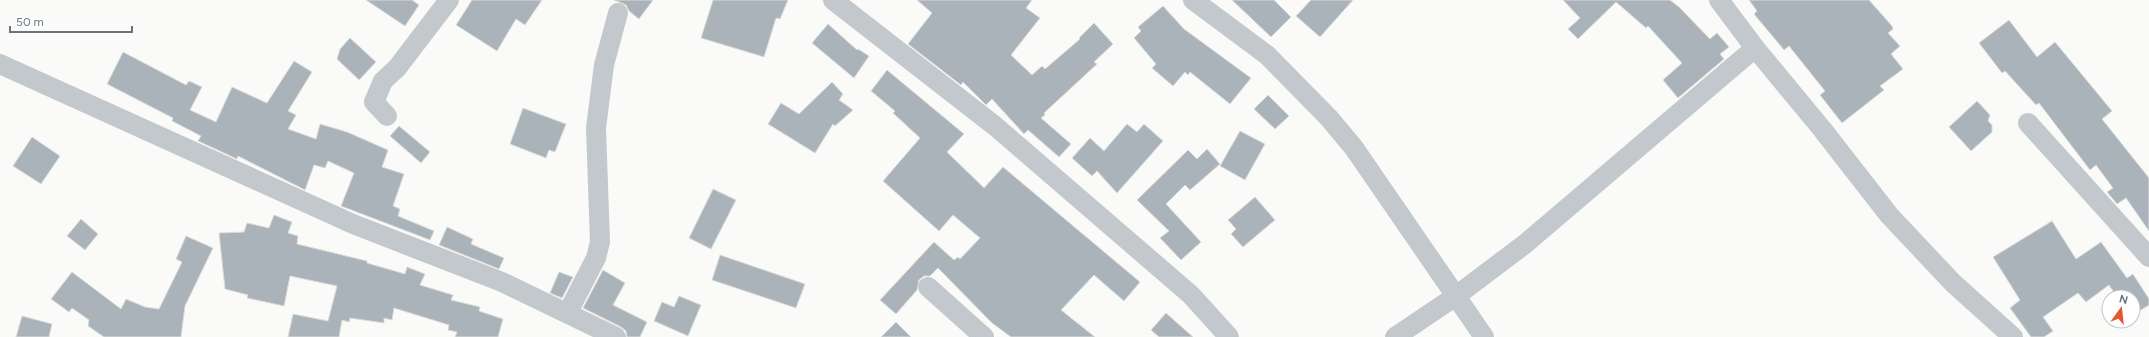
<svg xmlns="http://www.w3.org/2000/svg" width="2149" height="337" viewBox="0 0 2149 337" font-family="Figtree,sans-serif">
	<rect width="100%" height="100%" fill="#fafaf8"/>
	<g fill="#aab3b9" stroke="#dcdcda">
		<path d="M366,0h46l7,5 -14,21z"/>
		<path d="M472,0h70l-17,25 -9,-6 -19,32 -41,-26z"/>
		<path d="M614,0h39l-14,19 -10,-8 -3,-6z"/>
		<path d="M713,0h75l-8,19 -4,-1 -12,39 -63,-19z"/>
		<path d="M917,0h115l-6,8 14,10 -29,37 21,20 10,-9 3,3 35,-30 -1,-1 15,-15 19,21 -19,18 3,2 -53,49 1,2 -4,3 30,26 -12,13 -31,-27 -4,4 -32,-35 -6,6 -23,-23 -2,3 -53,-41 24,-31z"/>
		<path d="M1232,0h42l17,17 -20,20z"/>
		<path d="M1311,0h42l-33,37 -24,-21z"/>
		<path d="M1563,0h107l9,7 31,32 7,-6 12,14 -9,7 4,5 -46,39 -15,-18 19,-17 -34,-37 -2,2 -30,-26 -38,37 -10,-10 12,-11z"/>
		<path d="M1749,0h120l23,26 1,3 -5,4 12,13 -9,8 12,15 -23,17 4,4 -42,33 -22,-28 5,-4 -36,-45 -5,4 -30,-36 3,-3z"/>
		<path d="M1163,6l21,23 67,49 -21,26 -40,-32 -2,3 -3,-3 -12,14 -21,-18 4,-4 -22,-26 7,-7 -3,-4z"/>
		<path d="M2009,20l28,37 18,-15 57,69 -10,8 47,59v53l-23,-33 -9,6 -10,-12 6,-4 -17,-23 -6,5 -51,-67 -3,2 -31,-34 -3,2 -23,-30z"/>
		<path d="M828,24l29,26 1,-1 11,7 -15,22 -42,-35z"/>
		<path d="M350,38l26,24 -17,18 -22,-21 3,-10z"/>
		<path d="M123,52l63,33 3,-4 13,6 -12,23 26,12 16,-35 35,16 27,-42 18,11 -24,39 8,4 -8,14 28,10 4,-15 27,8 41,18 -6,17 22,7 -11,32 7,3 -2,7 36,15 -4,9 -89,-34 13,-33 -26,-12 -3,7 -11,-3 -9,25 -67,-34 -1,3 -39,-18 3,-5 -29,-15 1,-3 -66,-34z"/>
		<path d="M887,70l77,64 -17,18 37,36 19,-21 137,115 -16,19 -30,-26 -33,35 34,27h-84l-19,-14 -54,-55 -8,8h-6l-5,4 -2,10 -21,24 -16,-14 54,-58 20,18 4,-3 2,2 20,-21 -27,-23 -14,16 -56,-50 37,-43 -27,-25 2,-2 -24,-20z"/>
		<path d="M832,82l11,12 -4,6 14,10 -18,16 -2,-2 -18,29 -47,-29 13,-21 18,11z"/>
		<path d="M1268,95l21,21 -14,13 -21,-20z"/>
		<path d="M1977,101l13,14 -2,6 4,4v7l-21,19 -22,-24z"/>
		<path d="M523,108l43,16 -11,28 -6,-2 -3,8 -36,-14z"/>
		<path d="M1127,124l10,8 7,-8 19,17 -46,52 -20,-22 -5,5 -20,-18 18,-20 14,13z"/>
		<path d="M399,126l31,26 -9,11 -31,-27z"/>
		<path d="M1240,131l25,13 -20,36 -25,-14z"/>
		<path d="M32,137l28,19 -19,28 -28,-18z"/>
		<path d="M1207,149l13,15 -30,26 -5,-5 -19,19 35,38 -20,18 -21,-22 9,-7 -32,-31 51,-50 9,9z"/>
		<path d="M713,189l23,11 -25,49 -22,-11z"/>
		<path d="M1255,197l20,23 -32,27 -12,-13 5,-5 -8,-9z"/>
		<path d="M274,215l18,7 -4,11 10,3 -1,8 70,17v2l38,11 2,-7 18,7 -5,11 33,10 -2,5 29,7 -1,4 24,8 -5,18h-43l2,-5 -9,-2 1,-5 -55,-17 -2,12 -8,-2v5l-34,-5 -1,4 -7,-2 -3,17h-51l5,-23 35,7 9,-35 -47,-10 -6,30 -37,-8 1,-3 -23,-6 -6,-56 25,-1 3,-9 22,5z"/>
		<path d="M81,219l17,15 -13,16 -18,-14z"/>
		<path d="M2052,221l24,38 25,-17 26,36 6,-4 16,25v6l-16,10v-18h-16l-8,-12 -23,17 -8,-9 -35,24 10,14 -9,6h-13l-21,-29 10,-8 -27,-43z"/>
		<path d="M447,227l26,12 -2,5 33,14 -5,11 -60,-24z"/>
		<path d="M186,236l27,12 -28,58 -4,31h-77l-16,-11 1,-6 -17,-12 -3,4 -18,-13 21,-27 49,37 5,-10 19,8 14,2 23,-47 -6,-3z"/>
		<path d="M720,255l85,29 -9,24 -84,-28z"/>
		<path d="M603,270l22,13 -12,22 34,17 -7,15h-13l-1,-6 -5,-4 -38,-19z"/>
		<path d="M559,272l14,5 -11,21 -12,-5z"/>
		<path d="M679,296l22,9 -13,31 -34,-15 8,-19 12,5z"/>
		<path d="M1166,313l27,24h-34l-8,-7z"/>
		<path d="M22,316l30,8 -3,13h-33z"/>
		<path d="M896,322l15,15h-30z"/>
	</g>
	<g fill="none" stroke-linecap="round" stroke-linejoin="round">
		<g stroke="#c3c8cc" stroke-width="20">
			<path d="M833,0l162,126 196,169 38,42"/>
			<path d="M1193,0l74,55 62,63 25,30 130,189"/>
			<path d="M1719,0l36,48 67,81 67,86 64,68 60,54"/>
			<path d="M0,64l353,160 149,58 114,55"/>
			<path d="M387,116l-13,-14 9,-21 14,-13 52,-68"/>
			<path d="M2028,123l121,134"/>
			<path d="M928,287l56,50"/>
			<path d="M568,312l28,-54 4,-16 -4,-114 8,-63 14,-52"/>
			<path d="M1395,337l61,-41 69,-52 230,-196"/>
		</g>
	</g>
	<g transform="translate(2121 309) rotate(15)"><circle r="19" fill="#ffffff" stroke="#c1c8cd"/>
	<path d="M0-3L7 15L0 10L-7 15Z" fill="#e4572e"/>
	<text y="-6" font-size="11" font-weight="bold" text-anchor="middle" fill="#657683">N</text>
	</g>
	<path d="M10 26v6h122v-6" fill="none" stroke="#657683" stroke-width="2"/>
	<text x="16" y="26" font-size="12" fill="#657683" stroke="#ffffff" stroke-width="3" paint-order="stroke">50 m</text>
</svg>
